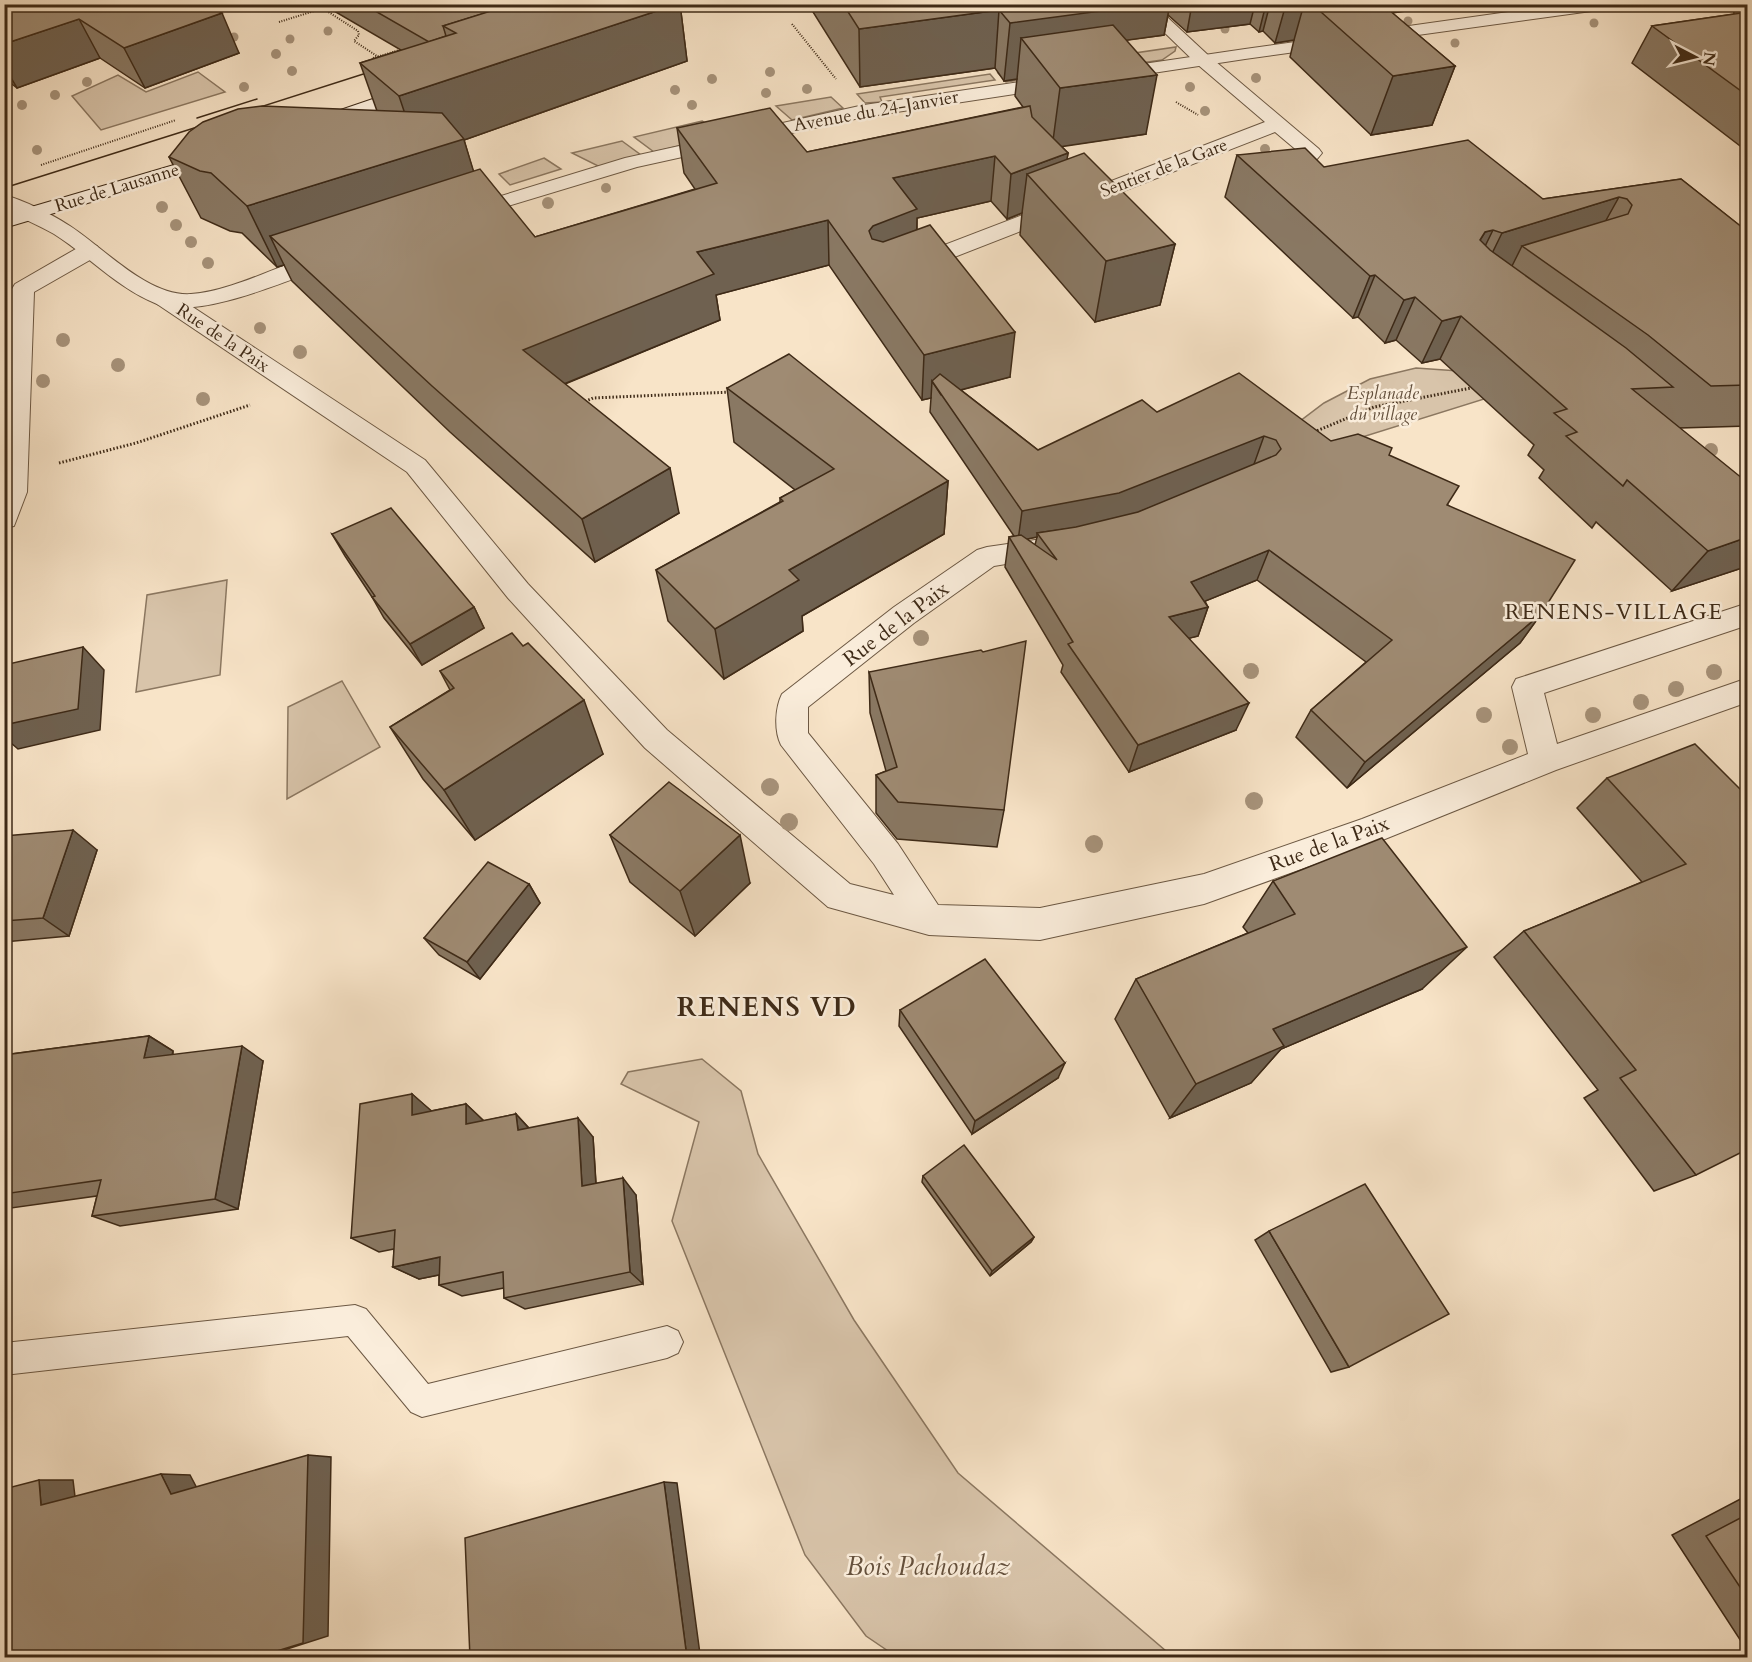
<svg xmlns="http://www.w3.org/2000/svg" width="1752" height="1662" viewBox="0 0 1752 1662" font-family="Cardo,serif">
	<rect width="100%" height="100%" fill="#f8e4c8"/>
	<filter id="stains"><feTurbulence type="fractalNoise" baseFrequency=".00333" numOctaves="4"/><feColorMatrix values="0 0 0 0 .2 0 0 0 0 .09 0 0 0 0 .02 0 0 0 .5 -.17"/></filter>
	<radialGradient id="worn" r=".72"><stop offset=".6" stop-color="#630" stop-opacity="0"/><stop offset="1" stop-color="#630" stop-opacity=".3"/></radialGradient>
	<g fill="#d8c4aa" stroke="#8b7760" stroke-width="1.5">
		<path d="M1176,47l-1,4 -13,9 -156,22 -8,-9z"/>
		<path d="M198,72l27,20 -124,38 -29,-34 46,-21 28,17z"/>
		<path d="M990,74l5,6 -115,17 2,5 -17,1 -8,-9z"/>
		<path d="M831,97l12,11 -51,12 -16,-14z"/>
		<path d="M702,121l22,14 -70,17 -20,-15z"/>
		<path d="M622,141l19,14 -41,12 -28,-14z"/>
		<path d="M544,158l17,11 -51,16 -11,-11z"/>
		<path d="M1416,368l57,4 24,23 -157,49 -53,-13 37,-28 46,-24z"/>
		<path d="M227,580l-7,95 -84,17 11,-97z"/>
		<path d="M342,681l38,66 -93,52 1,-92z"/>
		<path d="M702,1059l39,32 17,63 96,166 104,153 215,184h-276l-31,-21 -61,-81 -133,-334 27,-99 -78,-38 7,-12z"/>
	</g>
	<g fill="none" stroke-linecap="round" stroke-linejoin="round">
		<defs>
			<path id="service" d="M355,1305l11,4 62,75 239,-58 11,5 5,11 -5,11 -11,5 -245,59 -11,-5 -63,-76 -344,39v-32z"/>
			<g id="minor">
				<path d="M1135,4h18l56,52 110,93 3,4c-9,12 -25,26 -40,22l-3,-4 21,-18 -25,-21 -359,140 -8,2 -8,-2 -3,-5 3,-5 365,-140 -68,-58z"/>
				<path d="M89,244l8,2 3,5 -3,5 -63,36 -7,200 -13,34 -10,2v-105l8,-134 3,-5 66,-38z"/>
				<path d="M165,292l8,2 252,166 103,124 139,146 183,154 44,11 -20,-31 -93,-119c-7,-14 -6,-37 1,-51l112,-87 83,-57 10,-3 62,-9 10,3 4,7 -4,7 -65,11 -80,57 -106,84v26l90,111 40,61 102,3 164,-34 158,-55 166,-65 -16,-67 4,-8 232,-76v22l-204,68 13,51 191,-66v24l-192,68 -171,69 -181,65 -164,36 -111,-5 -101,-28 -183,-159 -137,-150 -101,-126 -250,-168 -3,-5 3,-5z"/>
			</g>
			<g id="tertiary">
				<path d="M1565,4h49l-8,5 -361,50 -381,58 -227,50 -175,53 -7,-2 -4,-4 4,-4 170,-52 239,-53 381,-56z"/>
				<path d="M4,195c20,5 49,20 66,31 34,22 78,71 121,68 44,-3 95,-33 139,-44l8,2 3,5 -3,5c-43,15 -138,59 -181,42 -40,-16 -68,-48 -103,-70 -16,-9 -33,-16 -50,-25z"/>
			</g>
			<g id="secondary">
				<path d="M417,84l7,2 2,4 -2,4 -99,34h-14l-3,-4 3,-4z"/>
				<path d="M218,152l7,2 3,4 -3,4 -221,66v-13z"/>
			</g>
		</defs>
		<use href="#service" stroke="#6c5843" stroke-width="2"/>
		<use href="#minor" stroke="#6c5843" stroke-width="2"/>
		<use href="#tertiary" stroke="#6c5843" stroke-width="2"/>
		<use href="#secondary" stroke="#3e2a17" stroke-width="2"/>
		<g stroke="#3e2a17" stroke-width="2" stroke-dasharray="1 1.5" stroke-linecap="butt">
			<path d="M316,4l42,27 1,4 -5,6 26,17"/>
			<path d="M279,22l42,-13"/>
			<path d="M792,24l44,55"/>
			<path d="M373,58l30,-9"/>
			<path d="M1176,102l22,13"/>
			<path d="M41,165l135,-45"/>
		</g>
		<g stroke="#3e2a17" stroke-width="3" stroke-dasharray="1.5 2" stroke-linecap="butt">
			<path d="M582,403l11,-5 139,-6"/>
			<path d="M1314,432l60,-25 102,-20"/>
			<path d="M59,463l77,-20 114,-38"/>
		</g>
		<use href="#service" fill="#faeddb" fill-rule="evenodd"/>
		<use href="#minor" fill="#faeddb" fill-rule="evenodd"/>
		<use href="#tertiary" fill="#faeddb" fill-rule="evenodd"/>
		<use href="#secondary" fill="#faeddb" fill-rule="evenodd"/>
		<g stroke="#3e2a17" stroke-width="1.5">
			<path d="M248,111l131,-42"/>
			<path d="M197,118l60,-19"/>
			<path d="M4,188l206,-65"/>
		</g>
	</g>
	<g fill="#a7937b">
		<circle cx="1408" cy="21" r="4.5"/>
		<circle cx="1594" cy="23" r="4.5"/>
		<circle cx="1225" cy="29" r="4.5"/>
		<circle cx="328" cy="31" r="4.5"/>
		<circle cx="234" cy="37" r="4.5"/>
		<circle cx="290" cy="39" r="4.5"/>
		<circle cx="1455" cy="43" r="4.5"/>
		<circle cx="276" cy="54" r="5"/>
		<circle cx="292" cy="71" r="5"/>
		<circle cx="770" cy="72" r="5"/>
		<circle cx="1256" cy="78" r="5"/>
		<circle cx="712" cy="79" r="5"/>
		<circle cx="87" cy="82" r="5"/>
		<circle cx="244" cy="87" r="5"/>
		<circle cx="1190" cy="87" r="5"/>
		<circle cx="807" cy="89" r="5"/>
		<circle cx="675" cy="90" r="5"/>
		<circle cx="766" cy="93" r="5"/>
		<circle cx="55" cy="95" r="5"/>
		<circle cx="22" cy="105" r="5"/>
		<circle cx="692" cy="105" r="5"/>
		<circle cx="1205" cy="111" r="5"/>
		<circle cx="1265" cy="149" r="5"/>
		<circle cx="37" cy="150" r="5"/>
		<circle cx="606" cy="188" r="5"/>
		<circle cx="548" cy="203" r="6"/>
		<circle cx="162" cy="207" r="6"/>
		<circle cx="176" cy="225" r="6"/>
		<circle cx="191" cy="242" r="6"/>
		<circle cx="208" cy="263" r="6"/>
		<circle cx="260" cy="328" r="6"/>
		<circle cx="63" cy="340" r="7"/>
		<circle cx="300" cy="352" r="7"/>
		<circle cx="118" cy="365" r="7"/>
		<circle cx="43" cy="381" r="7"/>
		<circle cx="203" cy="399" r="7"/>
		<circle cx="1711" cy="450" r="7"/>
		<circle cx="921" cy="638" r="8"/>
		<circle cx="1251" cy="671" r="8"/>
		<circle cx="1714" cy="672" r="8"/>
		<circle cx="1676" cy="689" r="8"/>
		<circle cx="1641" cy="702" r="8"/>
		<circle cx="1484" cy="715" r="8"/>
		<circle cx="1593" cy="715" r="8"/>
		<circle cx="1510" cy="747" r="8"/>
		<circle cx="770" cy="787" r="9"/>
		<circle cx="1254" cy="801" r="9"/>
		<circle cx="789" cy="822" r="9"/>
		<circle cx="1094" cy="844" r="9"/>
	</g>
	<g fill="#897863" stroke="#3e2a17" stroke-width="1.5" fill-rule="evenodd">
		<path d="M4,4h203l32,49 -94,35 -45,-30 -83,30 -13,-10z"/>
		<path d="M322,4h358l7,57 -223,79 9,31 62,66 160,-48 -11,-16 -7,-45 130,24 216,-45 -8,-11 2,-17 -13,2 -9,-13 -135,19 -52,-83h646l-62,9 63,53 -23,59 -61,10 -81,-78 4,-17 -19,3 -12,-12 -4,1 -9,-8 -63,8 -19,-17 -4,20 -38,5 20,94 -85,12 7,7 -1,6 108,85 -15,61 -65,17 -75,-87 2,-22 -15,6 -16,-18 -74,17v12l93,147 -49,13 77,60 119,-38 174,29 58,14 59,50 93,109 -21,29 -173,145 -51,-51 15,-27 55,-48 -109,-82 -52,21 3,6 -10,29 -9,2 47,92 -107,42 -68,-100 2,-7 -58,-98 4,-30 5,-1 -84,-124 1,-14 -9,2 -93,-135 -113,30 4,25 -155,64 114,129 -84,49 -145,-130 -158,-151 -8,-16 -7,2 -35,-34 -12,-2 -29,-13 -32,-61 208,-46 -17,-48 41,-13zM1037,537l-2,8 -8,-6z"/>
		<path d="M1733,4h15v148l-116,-89 20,-37 82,-12z"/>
		<path d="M1237,155l306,44 138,-20 67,53v194l-68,2 68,138 -76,25 -76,-69 -4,6 -53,-50 5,-8 -16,-15 6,-10 -94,-86 -18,4 -26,-23 -11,3 -27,-26 -5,1 -128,-121z"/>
		<path d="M727,388l221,93 -4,53 -142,82 1,15 -79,48 -56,-58 -12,-51 124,-68v-4l15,-8 -61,-48z"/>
		<path d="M332,534l142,73 10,21 -62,37 -38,-47 -12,-21 -27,-41z"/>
		<path d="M523,646l80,108 -128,86 -52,-61 -33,-52 60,-37 -10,-19z"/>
		<path d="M869,672l135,138 -7,37 -100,-8 -21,-26v-38l10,-4 -16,-58z"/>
		<path d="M1607,778l141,19v250l-3,1 -49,127 -42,16 -70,-93 14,-8 -104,-133 30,-26 118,-49 -65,-74z"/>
		<path d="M610,835l140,48 -55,53 -65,-54z"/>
		<path d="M4,836l93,14 -28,86 -65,6z"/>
		<path d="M1273,881l149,108 -141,60 -30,34 -81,35 -55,-99 21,-40 112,-46 -5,-6z"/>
		<path d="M529,884l11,19 -60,76 -41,-24 -15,-17z"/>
		<path d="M900,1010l158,68 -86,56 -73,-108z"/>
		<path d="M149,1036l24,15v4l90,6 -25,148 -118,17 -28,-10 5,-20 -93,13v-154z"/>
		<path d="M412,1094l19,17 35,-7 18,17 32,-7 13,14 64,9 3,46 40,12 7,89 -118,25 -21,-11v-10l-42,8 -23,-11v-10l-20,4 -26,-12 1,-18 -15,3 -28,-14z"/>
		<path d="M923,1176l111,61 -3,5 -41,34 -68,-94z"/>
		<path d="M1269,1231l80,136 -18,5 -76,-132z"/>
		<path d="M1748,1495v157l-76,-117z"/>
	</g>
	<g fill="#6f6150" stroke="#3e2a17" stroke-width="1.5">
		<path d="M678,4h2l7,57 -223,79 18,59 -212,37 14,29 -7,2 -30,-61 171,-53 -19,-57z"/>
		<path d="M1088,4h82l-6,31 -43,6 -100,-3 -4,41 -13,2 6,-58z"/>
		<path d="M1192,4h63l-5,20 -63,8z"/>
		<path d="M1266,4h4l-7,27 -4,1z"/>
		<path d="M1286,4h18l-10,36 -19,3z"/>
		<path d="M1312,4h142l-117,16z"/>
		<path d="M999,10l-4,58 -135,19 -1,-58z"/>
		<path d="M222,13l17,40 -94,35 -21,-40z"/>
		<path d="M79,19l21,39 -83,30 -13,-22v-22z"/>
		<path d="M1455,66l-23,59 -61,10 22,-59z"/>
		<path d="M1157,75l-11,59 -94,14 8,-60z"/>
		<path d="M1068,153l-7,45 -34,-24 -5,39 -15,6 4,-45z"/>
		<path d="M995,156l-4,45 -74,17 -1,36 -43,17 -4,-40 24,-53z"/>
		<path d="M1619,197l-24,43 -73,6 -10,20 -31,10 21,-43z"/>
		<path d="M828,220l1,45 -113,30 4,25 -183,75 -14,-45 174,-98z"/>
		<path d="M1493,230l-21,43 8,-33 5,-8z"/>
		<path d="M1175,244l-15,61 -65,17 11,-61z"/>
		<path d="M1375,275l-17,42 -5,1 17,-42z"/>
		<path d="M1415,297l-19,43 -11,3 19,-43z"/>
		<path d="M1461,316l-21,43 -18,4 20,-42z"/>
		<path d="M1015,332l-5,45 -69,18 -9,-14 -1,17 -9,2 2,-45z"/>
		<path d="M1264,436l-11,31 -142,56 -74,10v4l-19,4 4,-30z"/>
		<path d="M670,468l9,45 -84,49 -13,-43z"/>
		<path d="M948,481l-4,53 -142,82 1,15 -79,48 -9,-50 74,-59z"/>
		<path d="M1748,537v29l-76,25 36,-40z"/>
		<path d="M1269,550l-12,30 -76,31 10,-29z"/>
		<path d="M474,607l10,21 -62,37 -12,-21z"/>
		<path d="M1208,607l-10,29 -38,10 9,-29z"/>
		<path d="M1541,614l-21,29 -173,145 18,-26z"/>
		<path d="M83,647l21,23 -4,60 -82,19 -14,-12v-12z"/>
		<path d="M584,700l19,54 -128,86 -31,-50z"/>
		<path d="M1249,703l-13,27 -107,42 9,-27z"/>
		<path d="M73,830l24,20 -28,86 -26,-18z"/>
		<path d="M740,835l10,48 -55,53 -15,-45z"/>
		<path d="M529,884l11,19 -60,76 -13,-17z"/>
		<path d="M1467,947l-45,42 -141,60 -30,34 -81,35 26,-34 77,-55z"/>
		<path d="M149,1036l24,15 -5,22 -24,-15z"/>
		<path d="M242,1046l21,15 -25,148 -23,-10z"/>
		<path d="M1065,1063l-7,15 -86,56 3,-13z"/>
		<path d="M412,1094l23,20 -23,1z"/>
		<path d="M466,1104l21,20h-21z"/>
		<path d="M516,1114l18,20 -16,-4z"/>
		<path d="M578,1118l15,19 4,65 -15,-16z"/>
		<path d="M623,1178l13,17 7,89 -13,-12z"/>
		<path d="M1034,1237l-3,5 -41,34 2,-5z"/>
		<path d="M440,1257l23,13 -44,9 -26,-12z"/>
		<path d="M308,1455l23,2 -3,179 -69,22h-5z"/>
		<path d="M161,1474l29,1 10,19h-29z"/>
		<path d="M39,1480h34l3,25h-35z"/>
		<path d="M664,1482l13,1 23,171 -5,4h-8z"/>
		<path d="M179,1645l-39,13h-10l18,-6z"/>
	</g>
	<g fill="#9f8b73" stroke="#3e2a17" stroke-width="1.5">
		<path d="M4,4h203l15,9 -98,35 -45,-29 -75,25z"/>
		<path d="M363,4h138l4,3 -62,19 3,10 -17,6z"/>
		<path d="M513,4h165l-279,92 -39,-33 96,-30 -13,-7z"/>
		<path d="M843,4h252l6,7 -91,12 -11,-13 -140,19z"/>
		<path d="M1312,4h70l73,62 -62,10z"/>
		<path d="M1748,12v84l-96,-70z"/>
		<path d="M1113,25l44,50 -97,13 -39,-50z"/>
		<path d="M262,106l180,7 22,26 -217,67 -36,-33 -11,-2 -31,-14 20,-25 14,-10 35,-13z"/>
		<path d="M1030,106l2,11 36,36 -57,21 -16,-18 -102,22 24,31 -44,17 -4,5 3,8 11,3 47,-17 85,107 -91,23 -96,-135 -131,32 17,22 -191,76 147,118 -88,51 -150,-133 -162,-150 210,-67 55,68 182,-54 -40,-55 93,-20 37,44z"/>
		<path d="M1468,140l75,59 138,-20 67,53v153l-37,1 -63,-51 -126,-89 106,-32 4,-9 -5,-6 -8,-2 -117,36 -9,-3 -8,2 -5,8 10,10 136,98 47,39 -41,2 116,94v54l-40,14 -81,-71 -4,6 -57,-50 11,-4 -23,-19 13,-4 -106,-93 -19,5 -27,-24 -11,3 -29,-25 -5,1 -133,-121 68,-7 19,19z"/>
		<path d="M1084,153l91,91 -69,17 -79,-87z"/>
		<path d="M789,354l159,127 -159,89 10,10 -84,49 -59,-59 127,-69 -3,-3 54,-29 -107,-81z"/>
		<path d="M1239,373l92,68 27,-7 34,14 -3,7 70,31 -12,19 128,55 -34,54 -176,148 -54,-52 81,-70 -123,-90 -78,32 17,25 -39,10 80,86 -111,42 -70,-101 5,-2 -64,-105 12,-2 36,25 -20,-27 39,-6 62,-15 138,-57 5,-6 -5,-9 -12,-4 -145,57 -97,18 -90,-130 8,-7 98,76 104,-50 15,12z"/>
		<path d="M391,508l83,99 -64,37 -38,-47 3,-1 -43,-62z"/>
		<path d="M512,633l11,13 5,-3 56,57 -140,90 -54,-63 64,-39 -14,-17z"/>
		<path d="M1026,641l-22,169 -106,-8 -22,-27 21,-8 -28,-95 112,-22 2,2z"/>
		<path d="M83,647l-5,62 -74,16v-60z"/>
		<path d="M1695,744l53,53v248l-4,1 4,4v99l-52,26 -76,-97 16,-8 -112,-139 162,-67 -79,-86z"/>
		<path d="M669,782l71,53 -60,56 -70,-56z"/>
		<path d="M73,830l-30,88 -39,3v-85z"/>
		<path d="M1382,838l85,109 -194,82 11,17 -88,38 -60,-105 159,-65 -22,-33z"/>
		<path d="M488,862l41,22 -62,78 -43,-24z"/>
		<path d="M985,959l80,104 -90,58 -75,-111z"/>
		<path d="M149,1036l-5,22 98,-12 -27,153 -123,17 9,-36 -97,14v-139z"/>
		<path d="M412,1094v21l54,-11v20l50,-10 2,16 60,-12 4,68 41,-8 7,94 -126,26 -1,-26 -64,13 1,-28 -47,10 2,-37 -44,8 9,-134z"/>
		<path d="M964,1145l70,92 -42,34 -69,-95z"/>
		<path d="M1365,1184l84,130 -100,53 -80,-136z"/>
		<path d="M308,1455l-5,188 -49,15h-107l1,-6 -18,6h-126v-169l35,-9 2,25 120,-31 10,20z"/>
		<path d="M664,1482l23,176h-217l-5,-120z"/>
		<path d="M1748,1514v85l-42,-63z"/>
	</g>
	<g text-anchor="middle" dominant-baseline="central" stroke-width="5" stroke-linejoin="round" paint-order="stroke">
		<g font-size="18" fill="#3e2a17" stroke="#faeddb">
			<text transform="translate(876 111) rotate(-10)">Avenue du 24-Janvier</text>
			<text transform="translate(1164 168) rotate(-21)">Sentier de la Gare</text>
			<text transform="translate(117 188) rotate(-17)">Rue de Lausanne</text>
			<text transform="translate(223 338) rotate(34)">Rue de la Paix</text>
		</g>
		<g font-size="18" font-style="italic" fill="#64503c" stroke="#faeddb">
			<text x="1383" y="393">Esplanade<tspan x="1383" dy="21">du village</tspan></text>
		</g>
		<g font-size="21" fill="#3e2a17" stroke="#faeddb">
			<text transform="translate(896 624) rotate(-37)">Rue de la Paix</text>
			<text transform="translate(1329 844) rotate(-20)">Rue de la Paix</text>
		</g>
		<g font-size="22" letter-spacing="1.5" fill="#3e2a17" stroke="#faeddb">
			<text x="1614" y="612">RENENS-VILLAGE</text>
		</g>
		<g font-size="26" font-style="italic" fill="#64503c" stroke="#faeddb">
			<text x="928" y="1566">Bois Pachoudaz</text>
		</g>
		<g font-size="27" font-weight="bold" letter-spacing="1.5" fill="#3e2a17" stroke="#faeddb">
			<text x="767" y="1007">RENENS VD</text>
		</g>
	</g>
	<rect width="1752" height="1662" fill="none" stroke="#f8e4c8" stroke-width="24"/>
	<rect x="6" y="6" width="1740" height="1650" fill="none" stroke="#3e2a17" stroke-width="3"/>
	<rect x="12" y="12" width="1728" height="1638" fill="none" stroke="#3e2a17" stroke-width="1.5"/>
	<g transform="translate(1695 57) rotate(97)" stroke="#faeddb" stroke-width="4.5" paint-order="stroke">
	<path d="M0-4.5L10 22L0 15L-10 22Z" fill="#3e2a17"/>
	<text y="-9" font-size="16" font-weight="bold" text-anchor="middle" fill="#3e2a17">N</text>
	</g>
	<rect width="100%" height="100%" filter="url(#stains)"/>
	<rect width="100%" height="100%" fill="url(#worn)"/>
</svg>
